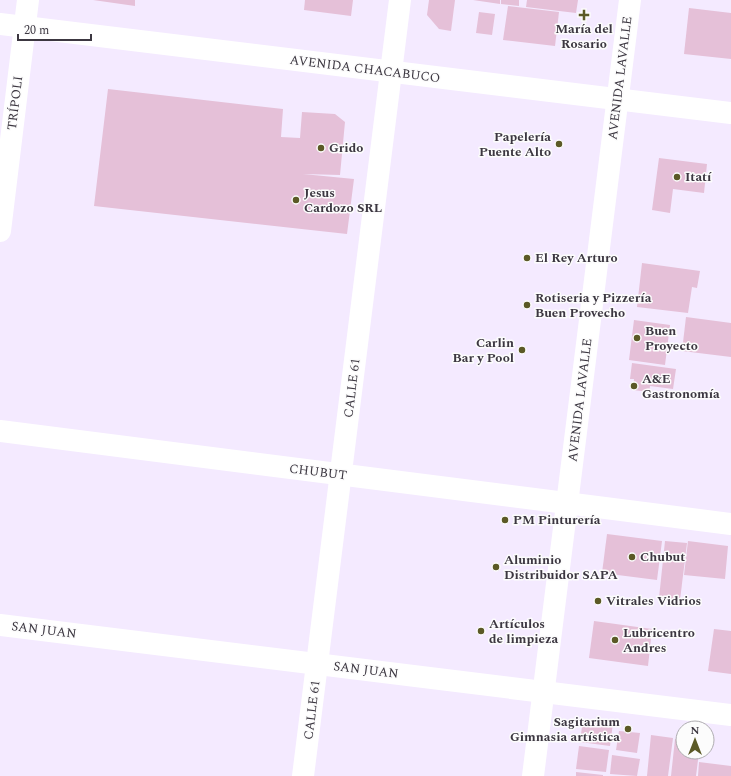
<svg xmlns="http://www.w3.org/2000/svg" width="731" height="776" viewBox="0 0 731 776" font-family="Spectral,serif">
	<rect width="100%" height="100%" fill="#f4eaff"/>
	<g fill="#e5c0d8">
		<path d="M93,0h42v6z"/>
		<path d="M305,0h48l-2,16 -47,-6z"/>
		<path d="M429,0h26l-4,31 -12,-2 -12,-14z"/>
		<path d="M473,0h27v4z"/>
		<path d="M501,0h18v6l-18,-2z"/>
		<path d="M527,0h51l-2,13 -50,-6z"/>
		<path d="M508,6l51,6 -4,34 -52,-6z"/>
		<path d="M689,8l42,5v46l-47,-5z"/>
		<path d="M479,12l16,2 -3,21 -16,-2z"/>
		<path d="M108,89l175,20 -2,28 19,1 2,-26 33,2 10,8 -5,53 -37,-1 51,5 -7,55 -253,-28z"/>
		<path d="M659,158l48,6 -3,29 -31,-4 -3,24 -18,-3z"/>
		<path d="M642,263l58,8 -3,17 -5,-1 -4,26 -51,-6z"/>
		<path d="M686,317l45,6v34l-49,-6z"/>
		<path d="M634,320l36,5 -5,40 -36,-5z"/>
		<path d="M632,363l44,6 -3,20 -23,-3 -1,6 -16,-2 1,-11h-4z"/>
		<path d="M607,534l55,7 -5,39 -55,-7z"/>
		<path d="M665,541l22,2 -7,57 -21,-2z"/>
		<path d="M688,541l40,5 -3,33 -41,-4z"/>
		<path d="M594,621l58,8 -4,37 -59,-8z"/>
		<path d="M714,629l17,2v43l-23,-3z"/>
		<path d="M583,719l30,4 -3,23 -30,-4z"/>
		<path d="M619,731l21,2 -3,20 -21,-3z"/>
		<path d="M651,735l22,3 -5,38h-21z"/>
		<path d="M675,739l8,1v12h16l-3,24h-25z"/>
		<path d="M579,746l30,4 -3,22 -30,-3z"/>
		<path d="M612,755l28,4 -3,17 -27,-2z"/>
		<path d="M699,762l32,4v10h-33z"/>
		<path d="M576,772l27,3v1h-27z"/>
	</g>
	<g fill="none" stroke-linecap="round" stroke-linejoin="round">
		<g stroke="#fff" stroke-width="22">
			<path d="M0,231l28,-231"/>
			<path d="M0,431l731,93"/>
			<path d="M0,625l731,90"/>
			<path d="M303,776l97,-776"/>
		</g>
		<g stroke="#fff" stroke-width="22">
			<path d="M0,24l731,89"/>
			<path d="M533,776l97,-776"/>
		</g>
	</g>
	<g fill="#5b5926" stroke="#fcfcfc" stroke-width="1.5">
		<path d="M582 9h4v4h4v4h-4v4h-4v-4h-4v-4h4z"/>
		<circle cx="559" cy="144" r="4"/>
		<circle cx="321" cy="148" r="4"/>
		<circle cx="677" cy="177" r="4"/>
		<circle cx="296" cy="200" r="4"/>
		<circle cx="527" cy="258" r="4"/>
		<circle cx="527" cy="305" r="4"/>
		<circle cx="637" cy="338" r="4"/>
		<circle cx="522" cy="350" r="4"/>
		<circle cx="634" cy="386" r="4"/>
		<circle cx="505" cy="520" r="4"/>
		<circle cx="632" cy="557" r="4"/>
		<circle cx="496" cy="567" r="4"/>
		<circle cx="598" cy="601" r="4"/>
		<circle cx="481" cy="631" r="4"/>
		<circle cx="615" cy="640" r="4"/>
		<circle cx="628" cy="729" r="4"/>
	</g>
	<g text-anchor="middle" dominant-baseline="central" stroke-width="3" stroke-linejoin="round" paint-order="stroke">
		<g font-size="13" font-weight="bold" fill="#3c3741" stroke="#fcfcfc" text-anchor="start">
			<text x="584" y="29" text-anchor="middle">María del<tspan x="584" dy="15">Rosario</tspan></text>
			<text x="551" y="137" text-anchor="end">Papelería<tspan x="551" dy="15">Puente Alto</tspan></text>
			<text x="329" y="148">Grido</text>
			<text x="685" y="177">Itatí</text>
			<text x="304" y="193">Jesus<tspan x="304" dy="15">Cardozo SRL</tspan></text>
			<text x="535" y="258">El Rey Arturo</text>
			<text x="535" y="298">Rotiseria y Pizzería<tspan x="535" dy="15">Buen Provecho</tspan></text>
			<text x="645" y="331">Buen<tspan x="645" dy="15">Proyecto</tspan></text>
			<text x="514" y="343" text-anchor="end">Carlin<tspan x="514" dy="15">Bar y Pool</tspan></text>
			<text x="642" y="379">A&amp;E<tspan x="642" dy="15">Gastronomía</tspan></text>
			<text x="513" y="520">PM Pinturería</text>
			<text x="640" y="557">Chubut</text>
			<text x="504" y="560">Aluminio<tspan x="504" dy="15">Distribuidor SAPA</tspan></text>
			<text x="606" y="601">Vitrales Vidrios</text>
			<text x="489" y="624">Artículos<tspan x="489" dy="15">de limpieza</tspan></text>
			<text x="623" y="633">Lubricentro<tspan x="623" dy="15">Andres</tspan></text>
			<text x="620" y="722" text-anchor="end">Sagitarium<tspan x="620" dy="15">Gimnasia artística</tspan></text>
		</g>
		<g font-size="13" fill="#3c3741" stroke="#fcfcfc">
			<text transform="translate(365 69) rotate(7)">AVENIDA CHACABUCO</text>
			<text transform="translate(620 78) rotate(-83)">AVENIDA LAVALLE</text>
			<text transform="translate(15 103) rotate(-83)">TRÍPOLI</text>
			<text transform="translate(352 388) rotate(-83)">CALLE 61</text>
			<text transform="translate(580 400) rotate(-83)">AVENIDA LAVALLE</text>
			<text transform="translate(318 472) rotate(7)">CHUBUT</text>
			<text transform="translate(44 630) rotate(7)">SAN JUAN</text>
			<text transform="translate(366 670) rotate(7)">SAN JUAN</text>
			<text transform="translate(312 710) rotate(-83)">CALLE 61</text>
		</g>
	</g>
	<g transform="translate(695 740)"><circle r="19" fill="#fcfcfc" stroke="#afadb1"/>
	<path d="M0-3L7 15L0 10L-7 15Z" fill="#5b5926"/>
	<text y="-6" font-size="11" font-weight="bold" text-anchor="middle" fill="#3c3741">N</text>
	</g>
	<path d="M18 34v6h73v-6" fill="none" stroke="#3c3741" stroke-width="2"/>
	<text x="24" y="34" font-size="12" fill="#3c3741" stroke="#fcfcfc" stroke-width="3" paint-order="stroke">20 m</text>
</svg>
